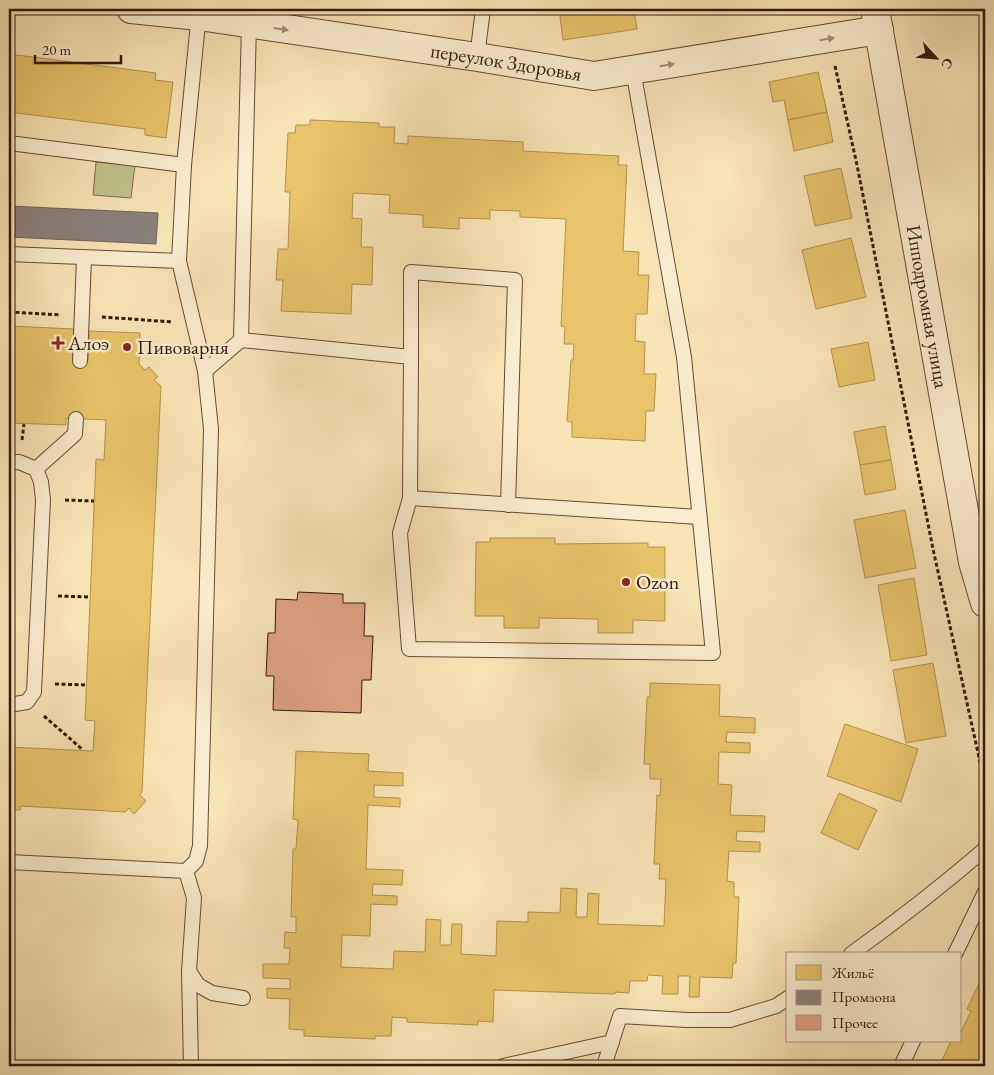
<svg xmlns="http://www.w3.org/2000/svg" width="994" height="1075" viewBox="0 0 994 1075" font-family="'EB Garamond',serif">
	<rect width="100%" height="100%" fill="#f9e4b5"/>
	<filter id="stains"><feTurbulence type="fractalNoise" baseFrequency=".004" numOctaves="4"/><feColorMatrix values="0 0 0 0 .2 0 0 0 0 .09 0 0 0 0 .02 0 0 0 .5 -.17"/></filter>
	<radialGradient id="worn" r=".72"><stop offset=".6" stop-color="#630" stop-opacity="0"/><stop offset="1" stop-color="#630" stop-opacity=".3"/></radialGradient>
	<g fill="#c1c38b" stroke="#7c6d4a">
		<path d="M96,162l39,3 -4,33 -38,-3z"/>
		<path d="M9,521h4l-4,136z"/>
	</g>
	<g fill="#e9c46a" stroke="#b3904d">
		<path d="M559,9h75l3,20 -74,11z"/>
		<path d="M9,54l147,19 -1,7 18,2 -7,56 -21,-3v-6l-136,-17z"/>
		<path d="M818,72l9,40 -39,8 -4,-20 -11,2 -4,-20z"/>
		<path d="M827,112l6,30 -39,9 -6,-31z"/>
		<path d="M310,120l69,3v4h16l-1,16 14,1v-8l115,6v9l96,5 -1,9h9l-4,86 16,1 -1,23h11l-2,39h-11l-1,27 10,1 -1,32h12l-2,37h-8l-1,30 -73,-4v-15l-5,-1 4,-61h2l1,-16h-10l1,-17 -4,-1 5,-107 -46,-2v-6l-30,-1v9l-31,-1v11l-36,-2v-12l-34,-2 1,-18 -37,-2 -1,25 10,1 -1,28h12l-1,38 -20,-1 -1,30 -70,-3 2,-31h-7l2,-31h10l2,-57h-5l3,-59h7l1,-8h14z"/>
		<path d="M841,168l11,50 -37,8 -11,-50z"/>
		<path d="M851,238l15,59 -50,12 -14,-59z"/>
		<path d="M9,326l65,3 -1,31 7,1h8l1,-30 51,2 -1,31 6,6 4,-3 9,10 -4,3 7,6 -19,405 -2,4 6,6 -12,13 -5,-6 -4,4 -104,-6 -1,4h-11v-63l84,4 2,-30 -10,-1 11,-261 8,1 2,-40 -40,-2v7l-57,-2z"/>
		<path d="M868,342l7,38 -36,7 -8,-38z"/>
		<path d="M885,426l6,34 -31,5 -6,-33z"/>
		<path d="M891,460l5,29 -31,6 -5,-30z"/>
		<path d="M905,510l11,58 -51,10 -11,-58z"/>
		<path d="M490,538h65v6l93,-1v4h17v74l-32,-1v13h-35v-14l-59,-1v10h-35v-12h-29l1,-74h14z"/>
		<path d="M914,578l13,77 -36,6 -13,-76z"/>
		<path d="M933,663l13,73 -40,7 -13,-73z"/>
		<path d="M650,683l70,2 -1,31 36,2v15l-28,-1 -1,10 24,1v10l-31,-1 -1,32 14,1 -2,30 35,1 -1,16 -27,-1 -1,10 24,1v10l-31,-1 -2,30 7,1v15h5l-3,66h-3l-1,15 -32,-1 -1,20h-10l1,-21h-12v18h-16l1,-18 -15,-1 -1,6h-17l-1,12 -14,-1v2l-121,-4 -1,32 -15,-1v4l-71,-3v-4l-15,-1 -1,19h-16v3l-71,-3v-6l-15,-1 1,-30 -23,-1v-10l23,1v-10l-27,-1v-14h26l1,-16h-6l1,-16 11,1v-16h-5l2,-68h3l2,-29 -5,-1 3,-68 73,3 -1,17 35,2v13l-29,-1v12l26,1v9l-32,-2 -2,64 37,1 -1,15 -29,-1 -1,11 25,1v9l-26,-1 -1,32 -28,-1 -1,32 52,2 1,-18 31,1 1,-33 15,1 -1,25h11l1,-21h10l-1,30 35,2 1,-35 31,1v-10l32,1 1,-25 16,1 -1,28h11l1,-24 11,1 -1,30 66,2 2,-47h-7l1,-15h-6l3,-69 3,1 1,-17h-11v-15h-6l3,-67h3z"/>
		<path d="M845,724l73,25 -17,53 -74,-26z"/>
		<path d="M839,793l38,17 -19,40 -37,-17z"/>
		<path d="M985,971v95h-46l12,-25h9v-7l11,-23 -4,-2z"/>
	</g>
	<path fill="#8a817c" stroke="#71615a" d="M9,206l149,7 -2,31 -147,-7z"/>
	<path fill="#e0a382" stroke="#36170a" d="M298,592l45,2v9h22l-1,33h9l-2,44h-9l-1,33 -88,-3 1,-34h-8l2,-43h7l1,-34 21,1z"/>
	<g fill="none" stroke-linecap="round" stroke-linejoin="round">
		<defs>
			<g id="lane">
				<path d="M477,57l6,-48"/>
				<path d="M9,143l175,22"/>
				<path d="M9,254l170,7"/>
				<path d="M241,340l8,-316"/>
				<path d="M411,357v-85l104,8 -7,225"/>
				<path d="M80,361l4,-103"/>
				<path d="M205,371l36,-31 170,17 -1,141 -10,35 9,116 304,4 -29,-296 -51,-287"/>
				<path d="M9,462h10l17,7 5,13 2,18 -9,192 -7,10 -18,3"/>
				<path d="M36,469l39,-35 1,-15"/>
				<path d="M410,498l289,19"/>
				<path d="M9,862l177,9"/>
				<path d="M186,871l10,-10 4,-15 11,-417 -6,-58 -26,-110 5,-96 15,-152"/>
				<path d="M186,871l8,27 -5,73 9,14 14,8 31,5"/>
				<path d="M851,954c46,-33 91,-68 134,-105"/>
				<path d="M955,954l30,-62"/>
				<path d="M189,972l2,94"/>
				<path d="M503,1066l109,-24"/>
				<path d="M604,1066l16,-50 67,4h43l46,-14 12,-8"/>
				<path d="M901,1066l12,-25"/>
			</g>
			<g id="street">
				<path id="s1" d="M131,9l68,7 278,41 117,19 285,-46"/>
				<path id="s2" d="M875,9l98,553 12,41"/>
			</g>
		</defs>
		<use href="#lane" stroke="#674a35" stroke-width="16"/>
		<use href="#street" stroke="#674a35" stroke-width="30"/>
		<g stroke="#36170a" stroke-width="3" stroke-dasharray="4 2.5" stroke-linecap="butt">
			<path d="M835,66l22,99 76,384 49,222 3,4"/>
			<path d="M9,312l52,3"/>
			<path d="M102,317l71,5"/>
			<path d="M22,440l2,-16"/>
			<path d="M65,500l29,1"/>
			<path d="M58,596l32,1"/>
			<path d="M55,684l32,1"/>
			<path d="M44,716l39,34"/>
		</g>
		<use href="#lane" stroke="#fbedcf" stroke-width="14"/>
		<use href="#street" stroke="#fbedcf" stroke-width="28"/>
	</g>
	<defs><path id="oneway-solid" d="M-6-.8H1V-3.2L6.5 0L1 3.2V.8H-6Z" transform="scale(1.25)"/></defs>
	<g fill="#a28d76">
		<use href="#oneway-solid" transform="translate(281 29) rotate(8)"/>
		<use href="#oneway-solid" transform="translate(827 39) rotate(-9)"/>
		<use href="#oneway-solid" transform="translate(667 65) rotate(-9)"/>
	</g>
	<g fill="#8f2418" stroke="#fbedcf" stroke-width="2">
		<path d="M55.5 335.5h5v5h5v5h-5v5h-5v-5h-5v-5h5z"/>
		<circle cx="127" cy="347" r="5"/>
		<circle cx="626" cy="582" r="5"/>
	</g>
	<g text-anchor="middle" dominant-baseline="central" stroke-width="5" stroke-linejoin="round" paint-order="stroke">
		<g font-size="20" fill="#36170a" stroke="#fbedcf">
			<text stroke="none"><textPath href="#s1" startOffset="379">переулок Здоровья</textPath></text>
			<text stroke="none"><textPath href="#s2" startOffset="302">Ипподромная улица</textPath></text>
		</g>
		<g font-size="20" fill="#36170a" stroke="#fbedcf" text-anchor="start">
			<text x="68" y="343">Алоэ</text>
			<text x="137" y="347">Пивоварня</text>
			<text x="636" y="582">Ozon</text>
		</g>
	</g>
	<rect width="994" height="1075" fill="none" stroke="#f9e4b5" stroke-width="30"/>
	<rect x="10" y="10" width="974" height="1055" fill="none" stroke="#36170a" stroke-width="2.5"/>
	<rect x="15" y="15" width="964" height="1045" fill="none" stroke="#36170a"/>
	<rect x="786" y="952" width="175" height="90" fill="#fbedcf" stroke="#ac9780"/>
	<rect x="796" y="965" width="25" height="15" fill="#e9c46a" stroke="#ac9780"/>
	<text x="832" y="978" font-size="15" fill="#36170a">Жильё</text>
	<rect x="796" y="990" width="25" height="15" fill="#8a817c" stroke="#ac9780"/>
	<text x="832" y="1002" font-size="15" fill="#36170a">Промзона</text>
	<rect x="796" y="1015" width="25" height="15" fill="#e0a382" stroke="#ac9780"/>
	<text x="832" y="1028" font-size="15" fill="#36170a">Прочее</text>
	<g transform="translate(936 58) rotate(116)" stroke="#fbedcf" stroke-width="4" paint-order="stroke">
	<path d="M0-4L9 19L0 12L-9 19Z" fill="#36170a"/>
	<text y="-8" font-size="14" font-weight="bold" text-anchor="middle" fill="#36170a">С</text>
	</g>
	<path d="M35 55v8h86v-8" fill="none" stroke="#36170a" stroke-width="2.5"/>
	<text x="42" y="55" font-size="15" fill="#36170a" stroke="#fbedcf" stroke-width="4" paint-order="stroke">20 m</text>
	<rect width="100%" height="100%" filter="url(#stains)"/>
	<rect width="100%" height="100%" fill="url(#worn)"/>
</svg>
